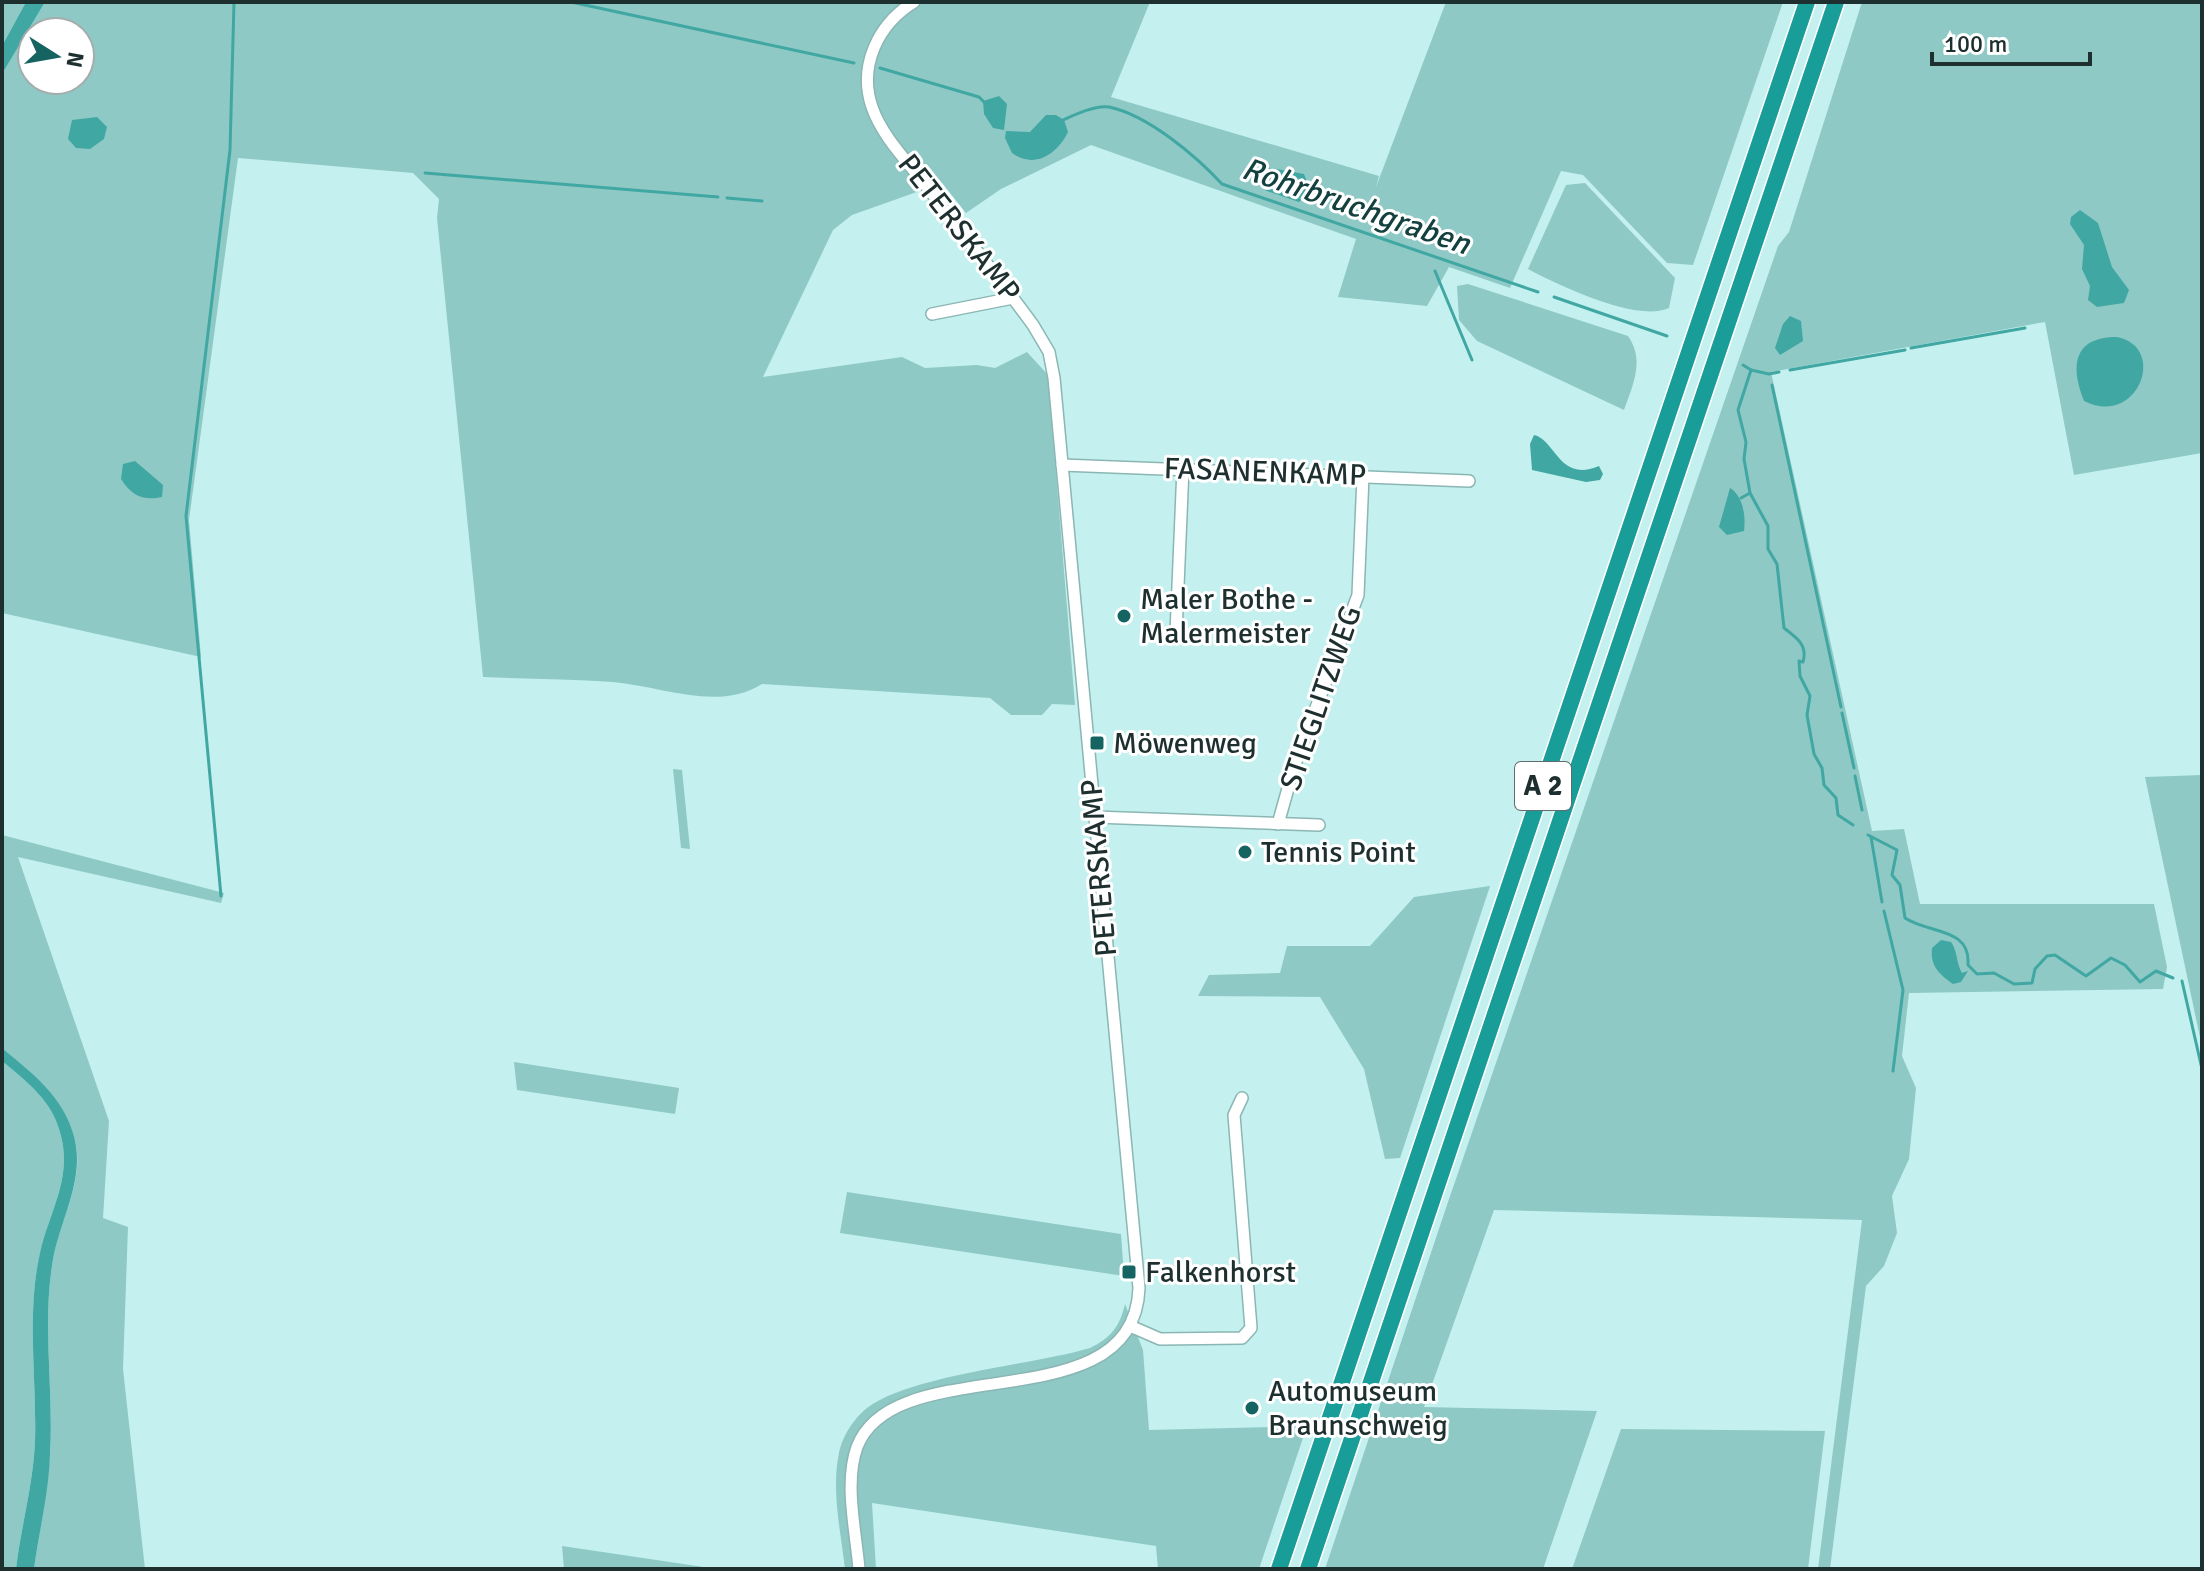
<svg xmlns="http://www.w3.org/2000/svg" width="2204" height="1571" viewBox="0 0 2204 1571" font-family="Signika,sans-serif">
	<rect width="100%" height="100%" fill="#c4f1ef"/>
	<g fill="#8ec9c6" fill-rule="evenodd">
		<path d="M2,2h24l-24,44z"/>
		<path d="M45,2h1105l-39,95 268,79 -3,11 70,-185h337l-90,263 -26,-2 -84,-88 -22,-4 -51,117 -61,-21 -22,39 -89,-9 18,-58 -265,-94 -90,44 -35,24 -24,-30 -90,32 -19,15 -70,147 139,-20 23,11 52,-3 18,3 32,-16 21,23 27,330 -23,-1 -10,11h-31l-21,-17 -228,-14c-44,28 -101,2 -149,-2 -43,-3 -87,-3 -130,-5l-46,-459 2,-19 -26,-26 -175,-15 -49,362 12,137 -199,-44v-539zM32,32h48v48h-48z"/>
		<path d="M1862,2h340v451l-128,22 -29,-153 -274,50 101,459 32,-2 16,75h234l13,63 -4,22 -254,4 -7,63 14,32 -7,71 -17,37 5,37 -13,33 -18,20 -36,283h-12l44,-349 -368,-10 -70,197 173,4 -54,158h-218l123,-367 330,-956 11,-14z"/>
		<path d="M1585,183l90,95 -6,30c-32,15 -111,-23 -141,-39l38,-84z"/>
		<path d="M1468,284l160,52c17,24 5,49 -4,74l-147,-69 -18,-21 -2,-34z"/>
		<path d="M673,769l9,1 8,79 -9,-1z"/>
		<path d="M2202,775v272l-57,-270z"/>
		<path d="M2,835l222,58 -3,10 -203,-46 91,264 -6,97 25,9 -5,142 22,200h-111c5,-38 14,-77 16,-115 4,-67 -9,-133 4,-200 8,-39 32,-77 20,-118 -12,-39 -42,-63 -72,-88z"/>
		<path d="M1490,886l-90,272 -15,1 -21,-90 -44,-72 -122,-1 11,-21 71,-2 7,-27h83l44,-49z"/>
		<path d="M2,1061c26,22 51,40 59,75 11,44 -12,76 -21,118 -14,60 -3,127 -5,188 -2,44 -14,84 -19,127h-14z"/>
		<path d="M514,1062l165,26 -4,26 -158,-24z"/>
		<path d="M847,1192l274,42 3,42 -284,-43z"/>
		<path d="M1125,1304l18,46 6,80 158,-4 -48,143h-101l-2,-23 -284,-43 4,66h-31c-4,-36 -14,-79 -6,-116 3,-16 15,-35 28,-45 43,-33 166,-43 223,-60 21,-10 30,-22 35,-44z"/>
		<path d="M1621,1429l204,2 -17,138h-236z"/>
		<path d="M562,1546l155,23h-153z"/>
	</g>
	<g fill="#41a7a3">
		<path d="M26,2h19l-43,72v-28z"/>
		<path d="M999,96l8,8 -3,26 -11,-2 -9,-14 -1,-13z"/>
		<path d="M1046,115h10l8,5 4,12c-10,21 -33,38 -56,21l-7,-15 1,-7 24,1z"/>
		<path d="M97,117l10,10 -3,12 -14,10 -14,-1 -8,-9 4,-19z"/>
		<path d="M1260,166l44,8 7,18 -12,10 -32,-11 -16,-11z"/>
		<path d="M2080,210l18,13 14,44 17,23 -5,13 -27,4 -9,-7 2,-14 -8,-17 2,-24 -14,-21 1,-7z"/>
		<path d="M1790,316l11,5 2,20 -23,14 -5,-7 8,-24z"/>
		<path d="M2117,337c51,10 21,91 -33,64 -14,-35 -11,-64 33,-64z"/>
		<path d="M1534,435c22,5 25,48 65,31l4,8 -3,6 -14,2 -54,-12 -2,-26z"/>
		<path d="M135,461l28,24 -1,12c-19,4 -30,-1 -41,-18l2,-15z"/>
		<path d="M1730,488c13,8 16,28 14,43l-17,4 -8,-8z"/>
		<path d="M1941,940l10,2c7,10 5,21 11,31l6,-2 -7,11 -8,2c-14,-10 -23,-18 -21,-36z"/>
		<path d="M2,1048c30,25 61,48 72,88 11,41 -11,78 -20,118 -13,67 0,133 -4,200 -1,38 -11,77 -16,115h-18c5,-43 17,-83 19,-127 2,-61 -9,-128 5,-189 9,-41 32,-73 21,-117 -8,-35 -33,-53 -59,-75z"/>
	</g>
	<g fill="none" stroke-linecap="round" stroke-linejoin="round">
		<g stroke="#41a7a3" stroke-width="3">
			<path d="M571,2l283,61"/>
			<path d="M2,3l1,-1"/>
			<path d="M880,68l99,29 6,6"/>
			<path d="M1061,121c13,-6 34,-16 48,-14 39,8 87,49 113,77l316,108"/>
			<path d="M425,173l293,24"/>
			<path d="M727,198l35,3"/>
			<path d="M1435,271l37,89"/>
			<path d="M1554,297l113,39"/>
			<path d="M1911,348l114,-20"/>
			<path d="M1743,365l8,5 -13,40 8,32 -2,17 6,34 18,33v23l9,15 7,64c12,9 24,17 19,34l-4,-1 1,15 10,20 -3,19 7,39 8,14 2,17 12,13 2,17 15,10"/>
			<path d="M1751,370l18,4 10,-2"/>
			<path d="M1790,370l115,-20"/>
			<path d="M1772,385l69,322"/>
			<path d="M1741,498l9,-5"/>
			<path d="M1842,713l12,55"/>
			<path d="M1855,776l7,34"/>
			<path d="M1868,835l29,15 -5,25 8,10 5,33c24,16 66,9 63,47l9,9 17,-1 20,11 18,-1 3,-14 12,-13 8,-1 31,21 25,-18 14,7 15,17 16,-11 17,7"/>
			<path d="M1871,837l11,65"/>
			<path d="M221,896l-35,-380 44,-366 4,-148"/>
			<path d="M1884,911l19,79 -10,81"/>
			<path d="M2182,981l20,88"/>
		</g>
		<defs>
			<g id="minor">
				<path d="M932,314l81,-16"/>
				<path d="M1062,465l407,16"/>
				<path d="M1176,633l7,-165"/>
				<path d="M1094,817l225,8"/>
				<path d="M1278,824l16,-57 64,-172 5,-119"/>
				<path d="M1130,1326l30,13 82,-1 9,-10 -17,-213 8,-17"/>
				<path d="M859,1569c-3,-37 -15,-86 -2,-122 38,-100 277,-22 282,-159l-85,-910 -5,-26 -16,-27c-35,-48 -72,-94 -109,-142 -18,-23 -42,-47 -52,-76 -14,-41 6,-83 42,-105"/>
			</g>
			<g id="highway">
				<path d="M1279,1569l528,-1567"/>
				<path d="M1308,1569l528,-1567"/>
			</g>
		</defs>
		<use href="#minor" stroke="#8ab6b3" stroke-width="14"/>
		<use href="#highway" stroke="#fff" stroke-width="19"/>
		<use href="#minor" stroke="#fff" stroke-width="11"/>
		<use href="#highway" stroke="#199d99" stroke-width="16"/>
	</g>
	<g fill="#156462" stroke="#fff" stroke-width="3">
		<circle cx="1124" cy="616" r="8"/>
		<rect x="1089" y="735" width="16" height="16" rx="4"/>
		<circle cx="1245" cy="852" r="8"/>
		<rect x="1121" y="1264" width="16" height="16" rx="4"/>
		<circle cx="1252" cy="1408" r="8"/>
	</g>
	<g text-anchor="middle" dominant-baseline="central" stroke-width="6" stroke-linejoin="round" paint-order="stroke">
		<rect fill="#fff" stroke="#616d6d" stroke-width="2" x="1515" y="762" width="56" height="48" rx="6"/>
		<g font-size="28" font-weight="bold" fill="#1d2f2e">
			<text x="1543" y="786">A 2</text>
		</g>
		<g font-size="30" fill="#1d2f2e" stroke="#fff">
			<text transform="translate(959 228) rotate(52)">PETERSKAMP</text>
			<text transform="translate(1265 472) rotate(2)">FASANENKAMP</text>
			<text transform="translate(1321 698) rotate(-71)">STIEGLITZWEG</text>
			<text transform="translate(1099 868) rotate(-95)">PETERSKAMP</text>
		</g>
		<g font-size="30" fill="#1d2f2e" stroke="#fff" text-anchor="start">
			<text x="1140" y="599">Maler Bothe -<tspan x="1140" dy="34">Malermeister</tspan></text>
			<text x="1113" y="743">Möwenweg</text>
			<text x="1261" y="852">Tennis Point</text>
			<text x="1145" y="1272">Falkenhorst</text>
			<text x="1268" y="1391">Automuseum<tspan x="1268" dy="34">Braunschweig</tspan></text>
		</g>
		<g font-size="32" font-style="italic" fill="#12413f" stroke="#fff">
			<text transform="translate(1356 206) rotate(19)">Rohrbruchgraben</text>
		</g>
	</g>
	<rect width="2204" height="1571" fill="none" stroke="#1d2f2e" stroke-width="8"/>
	<g transform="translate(56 56) rotate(101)"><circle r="38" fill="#ffffff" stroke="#a5acab" stroke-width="2"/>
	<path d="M0-6L14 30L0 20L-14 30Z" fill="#156462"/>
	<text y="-12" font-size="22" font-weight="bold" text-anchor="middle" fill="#1d2f2e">N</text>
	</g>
	<path d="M1932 52v12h158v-12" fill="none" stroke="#1d2f2e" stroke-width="4"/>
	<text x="1944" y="52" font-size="24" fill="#1d2f2e" stroke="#ffffff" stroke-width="6" paint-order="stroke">100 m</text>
</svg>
